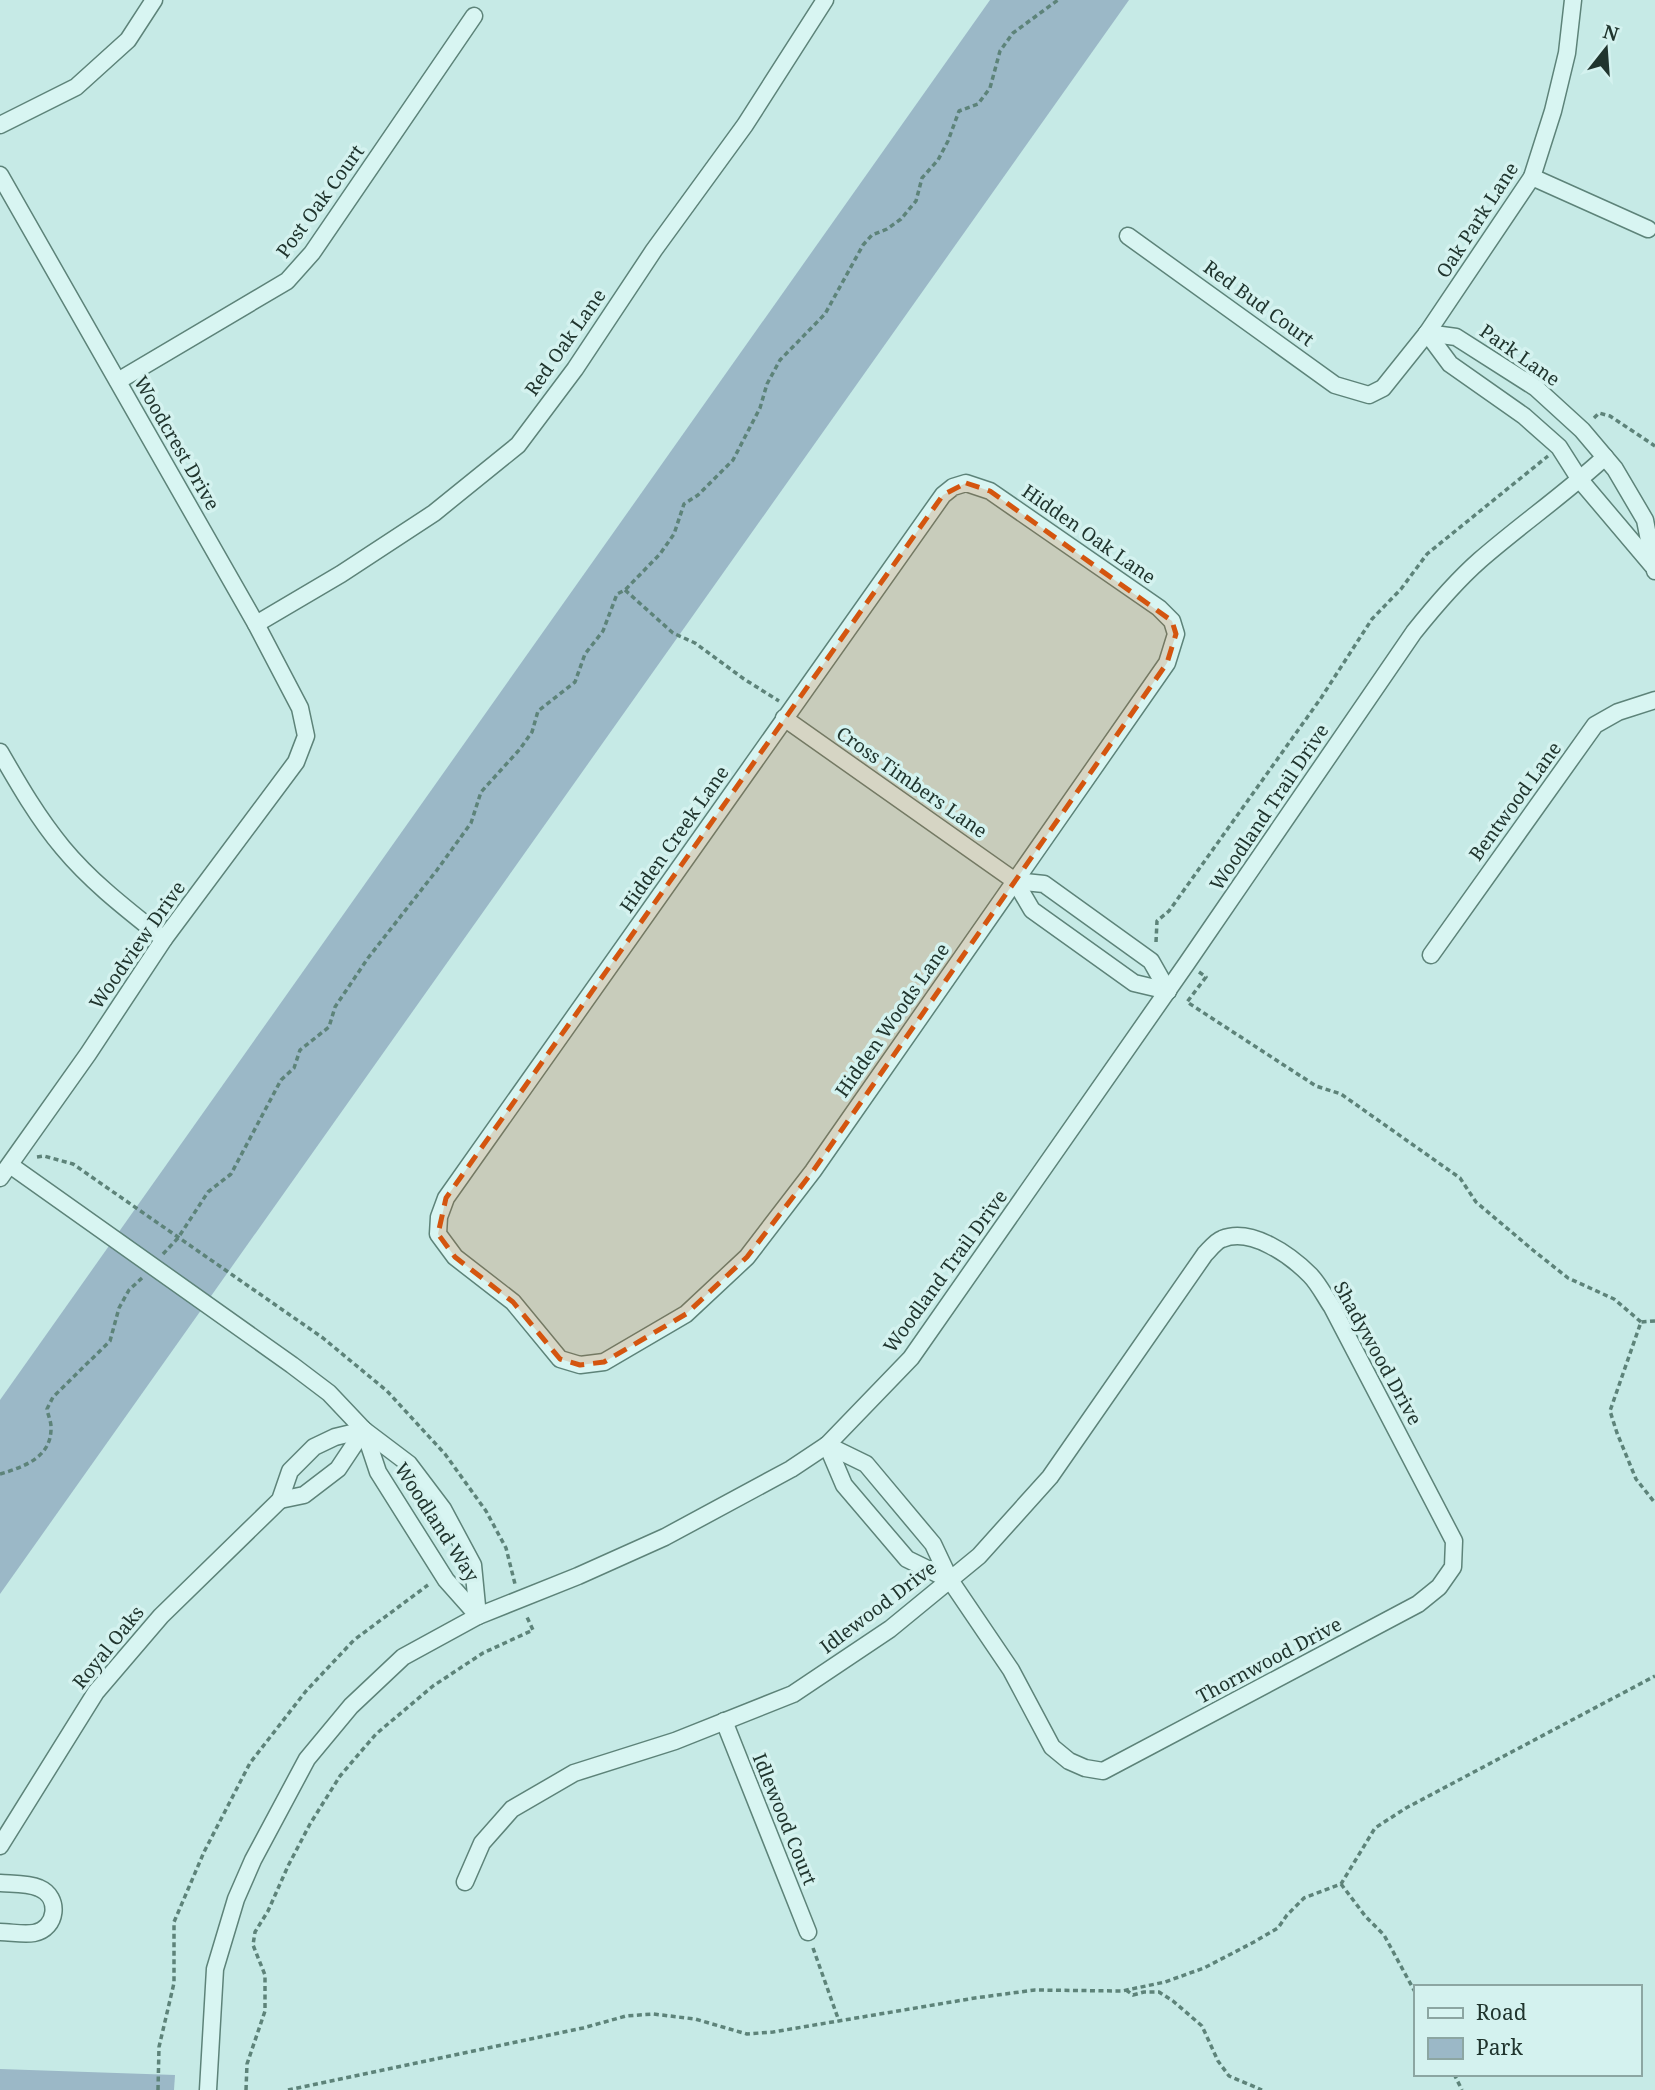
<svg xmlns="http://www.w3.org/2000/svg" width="1655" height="2090" viewBox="0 0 1655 2090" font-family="'Noto Serif',serif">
	<rect width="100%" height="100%" fill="#c6eae6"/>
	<g fill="#9bb8c7">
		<path d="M990,0h139l-1129,1594v-194z"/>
		<path d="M0,2069l175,6 -1,15h-174z"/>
	</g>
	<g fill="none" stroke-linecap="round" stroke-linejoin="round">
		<defs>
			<g id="street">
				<path d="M0,125l76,-38 52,-47 26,-40"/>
				<path d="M0,175l256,449 44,84 6,28 -10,26 -132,177 -76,115 -88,124"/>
				<path d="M1532,177l116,52"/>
				<path d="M1128,236l207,149 34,10 14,-7 44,-55 105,-156 21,-66 14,-58 6,-53"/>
				<path d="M1427,333l29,4 80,51 46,42 33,39 30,51 10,51"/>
				<path d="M1427,333l23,31 74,52 35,31 21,33 72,85"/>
				<path d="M118,381l169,-100 25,-28 162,-237"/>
				<path d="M966,483l24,8 169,117 13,13 4,13 -9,29 -354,508 -66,86 -61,57 -82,48 -24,3 -20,-6 -47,-57 -58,-45 -17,-23 1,-17 7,-19 497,-703 10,-8z"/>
				<path d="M256,624l85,-50 93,-61 84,-68 57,-76 79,-119 91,-125 80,-125"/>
				<path d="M784,718l231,163 17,29 102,73 34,8"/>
				<path d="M0,752c19,33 38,66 63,96 29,35 66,63 101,91"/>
				<path d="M1015,881l29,3 107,77 17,30"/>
				<path d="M1431,955l164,-230 23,-13 37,-12"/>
				<path d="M10,1165l282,200 37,28 35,37 45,34 34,45 30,56 5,51"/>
				<path d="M364,1430l14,42 68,108 32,36"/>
				<path d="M827,1445l17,40 63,74 43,21"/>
				<path d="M280,1500l24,-5 34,-26 26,-39"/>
				<path d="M724,1721l84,211"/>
				<path d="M0,1846l96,-154 65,-76 119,-116 10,-29 24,-24 21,-10 29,-7"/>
				<path d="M465,1882l17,-39 30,-34 62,-36 101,-32 118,-47 97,-65 89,-73 71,-79 155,-223c5,-5 11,-13 17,-15 29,-12 68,16 88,36 9,9 15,22 22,32l122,234 -1,26 -14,20 -21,17 -315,167 -18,-3 -16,-7 -17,-14 -41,-77 -61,-90 -17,-36 -67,-80 -39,-19"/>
				<path d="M0,1883c12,1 28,0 39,5 22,9 18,41 -5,45 -11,2 -23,-1 -34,-1"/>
				<path d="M208,2090l7,-121 21,-70 17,-39 54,-101 44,-53 52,-49 75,-41 100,-40 87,-39 126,-68 36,-24 84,-87 276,-395 227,-331c20,-25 41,-50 66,-72 40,-35 85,-66 125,-103"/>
			</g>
		</defs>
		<use href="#street" stroke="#5d8379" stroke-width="19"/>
		<g stroke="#5d8379" stroke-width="3.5" stroke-dasharray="5 3.5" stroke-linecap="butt">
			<path d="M1594,418l5,-5 11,3 45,30"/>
			<path d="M625,590l48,43 22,10 49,36 35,22"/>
			<path d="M1156,942l1,-21 12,-10 152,-213 51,-79 29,-30 26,-35 121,-98"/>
			<path d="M1199,972l7,5 -19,25 129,84 25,8 119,84 16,24 58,49 34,27 46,21 27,23"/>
			<path d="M37,1157l7,-1 29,8 250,174 64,53 58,63 41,57 20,37 9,36"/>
			<path d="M163,1254l15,-16 30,-46 23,-18 50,-94 13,-12 6,-18 29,-23 6,-20 33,-49 69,-88 34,-47 10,-31 39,-43 12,-17 6,-21 37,-29 10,-28 18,-23 14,-37 8,-4 35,-36 14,-20 10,-30 14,-9 35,-35 27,-52 7,-24 13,-24 45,-46 38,-69 9,-10 15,-6 14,-10 15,-18 6,-23 16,-18 10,-19 11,-30 19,-7 12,-16 10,-37 13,-18 45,-33"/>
			<path d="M1655,1321l-14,1 -31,89 7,22 19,46 19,24"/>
			<path d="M0,1474c24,-7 52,-17 51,-47 0,-6 -3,-12 -4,-18l6,-12 57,-56 9,-33 10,-18 13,-12"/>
			<path d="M1341,1884l25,33 18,18 31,57"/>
			<path d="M813,1948l26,73"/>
			<path d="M1126,1990l7,5 11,-3h15l14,9 29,25 16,35 11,15 33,14"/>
			<path d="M1454,2074l8,16"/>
			<path d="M158,2090l1,-43 15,-64v-61l30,-70 46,-89 56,-72 48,-51 74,-55"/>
			<path d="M246,2090l1,-26 18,-53v-36l-12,-30 2,-13 13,-21 20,-45 22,-42 30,-48 36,-42 57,-48 50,-33 50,-23 -7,-15"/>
			<path d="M288,2090l295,-62 43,-12 27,-2 42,5 52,15 26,-2 202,-34 60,-8 87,1 43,-9 39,-14 50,-26 24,-14 9,-13 17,-17 37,-14 34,-56 31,-20 249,-132"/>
		</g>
		<use href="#street" stroke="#d8f5f2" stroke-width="16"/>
	</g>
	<path fill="#d4550f" fill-opacity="0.2" stroke="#d4550f" stroke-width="5" stroke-dasharray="14 9" stroke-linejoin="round" d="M966,483l24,8 182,130 4,13 -9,29 -354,508 -66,86 -61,57 -82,48 -24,3 -20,-6 -47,-57 -58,-45 -17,-23 8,-36 497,-703z"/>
	<g text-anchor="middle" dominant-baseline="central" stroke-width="7" stroke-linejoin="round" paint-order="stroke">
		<g font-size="19" fill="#20352e" stroke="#d4f2ef">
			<text transform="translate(320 201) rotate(-54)">Post Oak Court</text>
			<text transform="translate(1477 220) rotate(-57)">Oak Park Lane</text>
			<text transform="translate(1259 303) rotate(36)">Red Bud Court</text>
			<text transform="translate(565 342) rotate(-55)">Red Oak Lane</text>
			<text transform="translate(1520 355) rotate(35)">Park Lane</text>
			<text transform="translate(177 443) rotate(60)">Woodcrest Drive</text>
			<text transform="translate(1089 534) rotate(35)">Hidden Oak Lane</text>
			<text transform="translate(912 782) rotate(35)">Cross Timbers Lane</text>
			<text transform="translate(1515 801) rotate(-54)">Bentwood Lane</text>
			<text transform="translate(1269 807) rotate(-56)">Woodland Trail Drive</text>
			<text transform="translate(674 839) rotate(-55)">Hidden Creek Lane</text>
			<text transform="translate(137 945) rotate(-55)">Woodview Drive</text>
			<text transform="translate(892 1020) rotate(-55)">Hidden Woods Lane</text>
			<text transform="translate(945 1271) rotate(-54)">Woodland Trail Drive</text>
			<text transform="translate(1378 1353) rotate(61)">Shadywood Drive</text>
			<text transform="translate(437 1522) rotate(57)">Woodland Way</text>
			<text transform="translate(878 1607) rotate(-37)">Idlewood Drive</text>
			<text transform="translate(108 1647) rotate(-51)">Royal Oaks</text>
			<text transform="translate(1269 1660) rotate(-28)">Thornwood Drive</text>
			<text transform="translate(785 1819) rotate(68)">Idlewood Court</text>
		</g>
	</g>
	<rect x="1414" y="1985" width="228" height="91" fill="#d4f2ef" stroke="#8ca6a2" stroke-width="2"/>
	<rect x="1428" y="2008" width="35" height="10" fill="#d8f5f2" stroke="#8ca6a2" stroke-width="2"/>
	<text x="1476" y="2020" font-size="21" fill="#20352e">Road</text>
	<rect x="1428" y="2038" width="35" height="21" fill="#9bb8c7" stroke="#8ca6a2" stroke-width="2"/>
	<text x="1476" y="2055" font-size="21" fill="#20352e">Park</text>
	<g transform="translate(1606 49) rotate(17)" stroke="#d4f2ef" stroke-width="5" paint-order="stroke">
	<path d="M0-5L12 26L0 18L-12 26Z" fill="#20352e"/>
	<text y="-10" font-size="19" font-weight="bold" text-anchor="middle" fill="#20352e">N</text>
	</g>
</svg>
